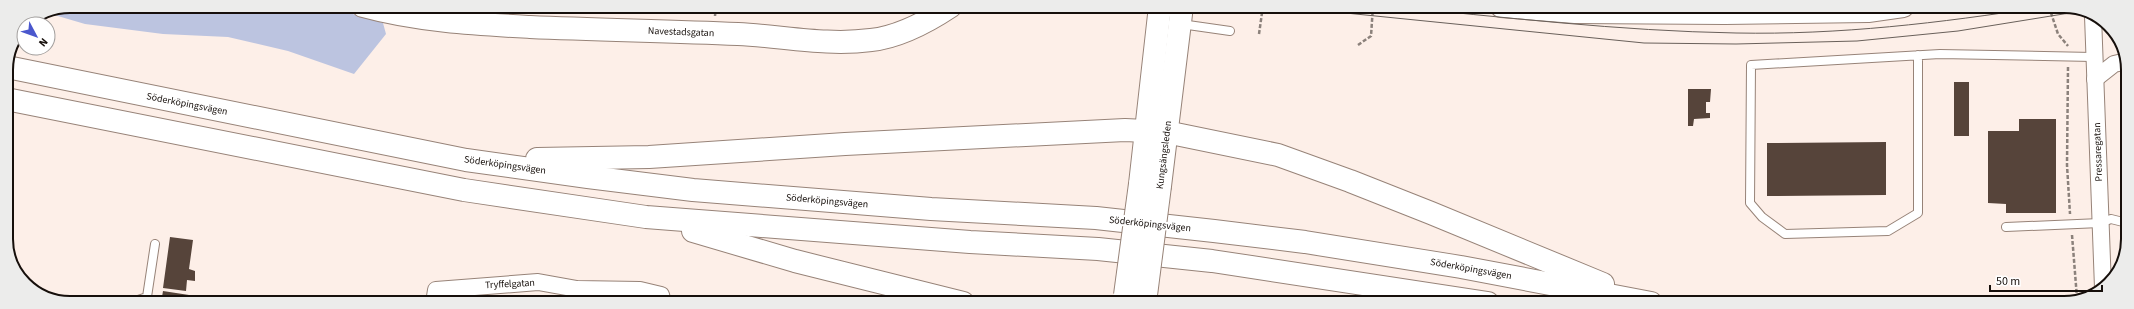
<svg xmlns="http://www.w3.org/2000/svg" width="2134" height="309" viewBox="0 0 2134 309" font-family="'Source Sans 3',sans-serif">
	<rect width="100%" height="100%" fill="#fdefe8"/>
	<path fill="#bcc4e0" d="M70,6h256l57,17 3,11 -32,40 -66,-23 -60,-14 -65,-3 -78,-10 -34,-10z"/>
	<g fill="#56443a">
		<rect x="1954" y="82" width="15" height="54"/>
		<path d="M1688,89h23l-1,13h-4v11h4v5l-16,1 -1,7h-5z"/>
		<path d="M2019,119h37v94h-50v-9l-18,-1v-72h31z"/>
		<path d="M1886,142v53l-119,1v-53z"/>
		<path d="M170,237l23,3 -4,29 6,2v10l-8,-1 -1,11 -23,-3z"/>
		<path d="M163,291l26,4 -1,8h-27z"/>
	</g>
	<g fill="none" stroke-linecap="round" stroke-linejoin="round">
		<defs>
			<g id="lane">
				<path d="M1181,24l49,7"/>
				<path d="M1918,55v158l-30,18 -103,3 -23,-17 -12,-14 1,-138 189,-11 153,3"/>
				<path d="M2006,227l94,-4 11,-4 16,4"/>
				<path d="M93,302h39l15,-5 8,-53"/>
			</g>
			<g id="street">
				<path d="M2093,16l10,272"/>
				<path d="M2095,79l19,-15 13,-3"/>
				<path d="M434,303l2,-13 102,-8 39,7 63,1 21,5 2,8"/>
			</g>
			<g id="secondary">
				<path d="M363,6c54,15 112,18 167,21 70,3 139,4 208,7 45,2 88,12 133,6 28,-3 56,-18 80,-34"/>
				<path d="M1501,6l74,6 150,1 143,-2 35,-5"/>
				<path d="M1140,184l20,-178"/>
				<path d="M1160,186l22,-180"/>
			</g>
			<g id="highway">
				<path d="M7,67l459,93 122,17 105,13 238,19 165,9 118,13 91,11 156,25 190,36"/>
				<path d="M6,99l458,91 182,27 324,25 128,7 114,12 276,42"/>
				<path d="M537,159l112,-2 196,-13 280,-14 41,2 112,23 72,26 81,32 172,71"/>
				<path d="M693,231l102,30 168,42"/>
			</g>
		</defs>
		<use href="#lane" stroke="#978378" stroke-width="10"/>
		<use href="#street" stroke="#978378" stroke-width="18"/>
		<use href="#secondary" stroke="#978378" stroke-width="24"/>
		<use href="#highway" stroke="#978378" stroke-width="24"/>
		<g stroke="#8b817b" stroke-width="2.5" stroke-dasharray="4 2" stroke-linecap="butt">
			<path d="M2049,7l9,27 10,12"/>
			<path d="M605,13v-7"/>
			<path d="M715,16l1,-10"/>
			<path d="M1259,34l4,-28"/>
			<path d="M1358,45l13,-9 2,-30"/>
			<path d="M2068,67l-1,98 3,49"/>
			<path d="M2072,235l5,63"/>
		</g>
		<use href="#lane" stroke="#fff" stroke-width="8"/>
		<use href="#street" stroke="#fff" stroke-width="16"/>
		<use href="#secondary" stroke="#fff" stroke-width="22"/>
		<use href="#highway" stroke="#fff" stroke-width="22"/>
		<g stroke="#69605a" stroke-width="1">
			<path d="M613,6l189,5 109,-5"/>
			<path d="M1276,6l368,37 92,1 121,-3 101,-10 124,-20"/>
			<path d="M1387,6c116,11 232,25 349,27 103,2 204,-10 306,-26"/>
		</g>
		<defs>
			<g id="secondary-bridge">
				<path d="M1125,295l15,-111"/>
				<path d="M1146,295l14,-109"/>
			</g>
		</defs>
		<use href="#secondary-bridge" stroke="#978378" stroke-width="24" stroke-linecap="butt"/>
		<use href="#secondary-bridge" stroke="#fff" stroke-width="22"/>
	</g>
	<g text-anchor="middle" dominant-baseline="central" stroke-width="4" stroke-linejoin="round" paint-order="stroke">
		<g font-size="10" fill="#160f0b" stroke="#fff">
			<text transform="translate(681 32) rotate(2)">Navestadsgatan</text>
			<text transform="translate(187 104) rotate(11)">Söderköpingsvägen</text>
			<text transform="translate(2098 152) rotate(-92)">Pressaregatan</text>
			<text transform="translate(1164 155) rotate(-83)">Kungsängsleden</text>
			<text transform="translate(505 165) rotate(8)">Söderköpingsvägen</text>
			<text transform="translate(827 201) rotate(5)">Söderköpingsvägen</text>
			<text transform="translate(1150 224) rotate(6)">Söderköpingsvägen</text>
			<text transform="translate(1471 269) rotate(10)">Söderköpingsvägen</text>
			<text transform="translate(510 284) rotate(-3)">Tryffelgatan</text>
		</g>
	</g>
	<path d="M0 0H2134V309H0ZM70 13H2064A57 57 0 0 1 2121 70V239A57 57 0 0 1 2064 296H70A57 57 0 0 1 13 239V70A57 57 0 0 1 70 13Z" fill="#ececeb" fill-rule="evenodd"/>
	<path fill="none" stroke="#160f0b" stroke-width="2" d="M70 13H2064A57 57 0 0 1 2121 70V239A57 57 0 0 1 2064 296H70A57 57 0 0 1 13 239V70A57 57 0 0 1 70 13Z"/>
	<g transform="translate(36 36) rotate(131)"><circle r="19" fill="#ffffff" stroke="#a29f9d"/>
	<path d="M0-3L7 15L0 10L-7 15Z" fill="#4a57cd"/>
	<text y="-6" font-size="11" font-weight="bold" text-anchor="middle" fill="#160f0b">N</text>
	</g>
	<path d="M1990 285v6h112v-6" fill="none" stroke="#160f0b" stroke-width="2"/>
	<text x="1996" y="285" font-size="12" fill="#160f0b" stroke="#ffffff" stroke-width="3" paint-order="stroke">50 m</text>
</svg>
